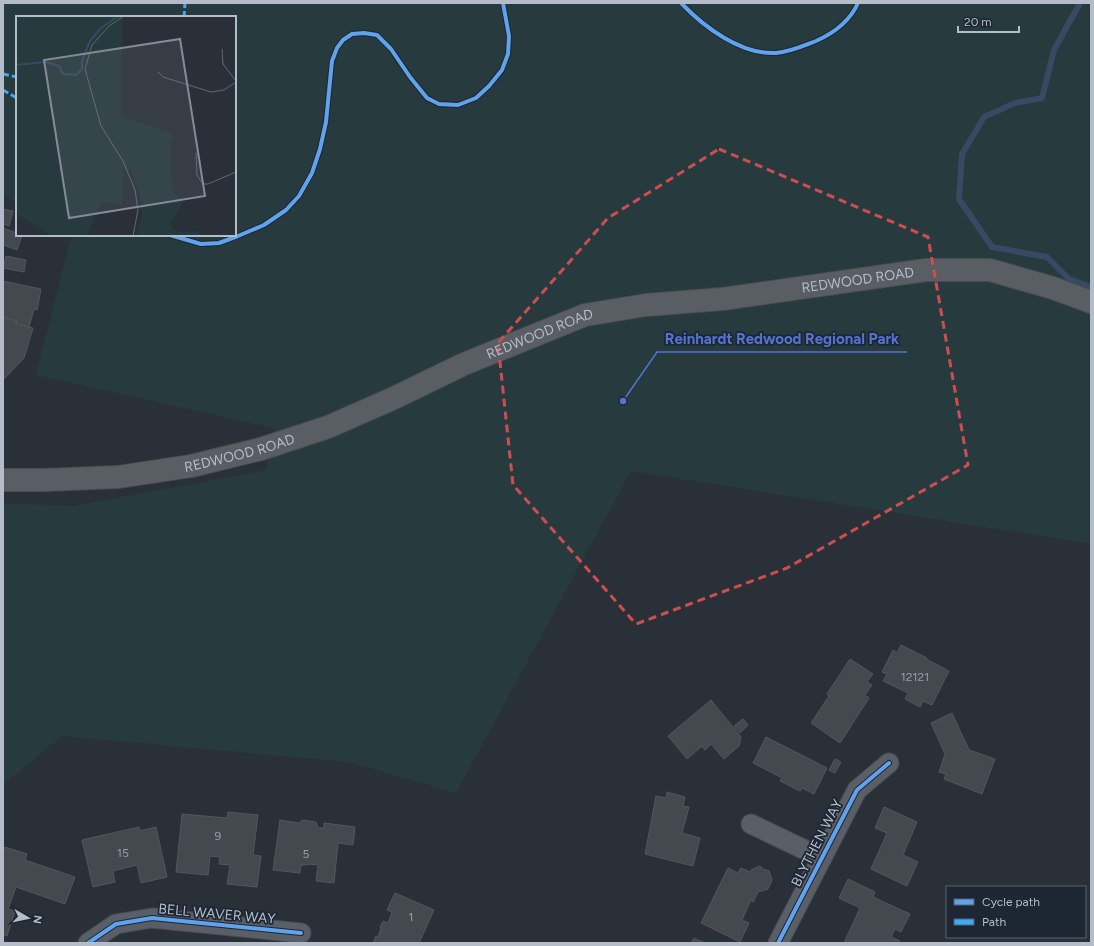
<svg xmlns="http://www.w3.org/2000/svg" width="1094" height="946" viewBox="0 0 1094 946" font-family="Figtree,sans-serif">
	<rect width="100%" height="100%" fill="#2a3038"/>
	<path fill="#273a3e" d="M3,3h1088v541l-460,-73 -175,322 -108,-31 -286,-26 -59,49v-282l71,3 192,-36 7,-42 -237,-53 35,-139 -2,-1h166v-218h-218v186l-14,-8z"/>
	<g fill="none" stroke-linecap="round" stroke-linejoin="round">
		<path stroke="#384963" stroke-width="6" d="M1080,3l-26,47 -12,48 -27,5 -31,14 -22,37 -3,45 33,48 55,10 22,22 22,8"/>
	</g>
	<g fill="#444950" stroke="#52575f">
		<path d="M3,209l10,2 -4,15 -6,-2z"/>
		<path d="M3,228l14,5v2h5l-5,15 -14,-5z"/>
		<path d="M6,256l20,4 -2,12 -21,-4z"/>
		<path d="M3,281l38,8 -4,21 -3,-1 -5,18 -13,-3 1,-3 -14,-4z"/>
		<path d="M3,317l14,4 -1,3 17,4 -9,30 -21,22z"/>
		<path d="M901,645l26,13 -1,1 23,12 -17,34 -9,-4 -3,6 -15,-8 3,-6 -25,-12 4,-7 -5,-2 11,-22 4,3z"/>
		<path d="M850,659l23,15 -6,8 5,3 -7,10 4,3 -29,45 -29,-20 18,-27 -2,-2z"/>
		<path d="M711,700l30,37 -2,9 -15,13 -13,-15 -6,6 -3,-4 -15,13 -19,-23z"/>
		<path d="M952,713l17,37 26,9 -13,35 -38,-15 2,-5 -7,-2 6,-18 -14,-31z"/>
		<path d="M743,719l5,6 -8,8 -6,-7z"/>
		<path d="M766,737l61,31 -13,26 -12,-6 -2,3 -20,-10 2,-3 -29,-15z"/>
		<path d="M835,759l6,3 -6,11 -6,-3z"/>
		<path d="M667,792l18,5 -2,9 6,1 -7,26 18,5 -7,28 -48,-12 11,-58 10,2z"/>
		<path d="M884,807l33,15 -14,33 15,7 -11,24 -36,-17 16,-36 -12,-5z"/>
		<path d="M228,812l30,3 -5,40 8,1 -4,31 -30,-3 3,-19 -11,-1 1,-7 -10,-1 -2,19 -32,-3 6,-58 45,4z"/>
		<path d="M280,820l19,3 3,-3 14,2 2,6h6v-5l31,4 -2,18 -15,-2 -4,40 -18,-2 2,-16 -10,-1 -1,1h-6l-1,8 -27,-3z"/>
		<path d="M139,827l1,4 16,-4 11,50 -26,6 -4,-18 -24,6 2,11 -22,5 -11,-47z"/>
		<path d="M5,847l22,7 -2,6 50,17 -10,27 -49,-17 -8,22 7,2 -8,25 -4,-1v-82z"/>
		<path d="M760,866l3,3 6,2 3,9 -4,9 -10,3 -5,10 -2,-2 -9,20 7,3 -9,19 -39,-19 27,-55 10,5 3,-5 9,4 1,-2z"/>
		<path d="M848,879l27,13 -2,5 37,17 -9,18 -6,-3 -4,8 9,4 -1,2h-55l16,-35 -21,-10z"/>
		<path d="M395,893l39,17 -15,33h-46l3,-7 2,1 3,-9 -1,-1 3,-6 5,2 4,-11 -5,-2z"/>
		<path d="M694,938l11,5h-14z"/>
	</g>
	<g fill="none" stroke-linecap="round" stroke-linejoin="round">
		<defs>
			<g id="minor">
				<path d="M751,824l71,34"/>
				<path d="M88,943l28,-19 36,-6 149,15"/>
				<path d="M778,943l79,-153 32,-27"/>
			</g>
			<g id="secondary">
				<path id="s1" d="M3,480h42l73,-3 73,-11 70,-17 67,-22 66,-29 70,-34 121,-49 61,-10 76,-6 204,-29h64l63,18 38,14"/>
			</g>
		</defs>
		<use href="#minor" stroke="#484c53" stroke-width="21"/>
		<use href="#secondary" stroke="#484c53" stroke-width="24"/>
		<use href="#minor" stroke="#5a5e66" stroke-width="19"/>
		<use href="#secondary" stroke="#595d64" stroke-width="22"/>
		<g stroke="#3fa9f5" stroke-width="3" stroke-dasharray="6 3" stroke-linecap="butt">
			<path d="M184,17l1,-14"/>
			<path d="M3,74l14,3"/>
			<path d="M3,90l14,8"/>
		</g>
		<defs>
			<g id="cycleway">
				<path d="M681,3c23,24 60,52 95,50 14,-1 27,-7 40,-12 18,-8 34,-20 42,-38"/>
				<path d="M170,235l31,9 18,-1 19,-7 26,-11 22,-15 13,-14 13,-23 8,-24 6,-27 6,-61 5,-13 6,-8 9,-6 12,-1 13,2 14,14 19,28 17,21 12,6 19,1 18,-7 13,-12 13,-16 6,-16 1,-18 -6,-33"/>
				<path d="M88,943l28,-19 36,-6 149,15"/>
				<path d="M778,943l79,-153 32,-27"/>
			</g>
		</defs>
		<use href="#cycleway" stroke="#1d2633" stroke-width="6"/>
		<use href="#cycleway" stroke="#60a3ed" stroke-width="4"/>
	</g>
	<path fill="none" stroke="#ce4d50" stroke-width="3" stroke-dasharray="8 5" stroke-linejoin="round" d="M719,149l209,88 40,228 -181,103 -151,56 -123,-139 -15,-142 110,-125z"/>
	<g text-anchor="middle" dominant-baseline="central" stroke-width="3.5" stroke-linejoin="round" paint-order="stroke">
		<g font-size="12" fill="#989fab">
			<text x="915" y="677">12121</text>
			<text x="218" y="836">9</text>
			<text x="123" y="853">15</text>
			<text x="306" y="854">5</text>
			<text x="411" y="917">1</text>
		</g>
		<g font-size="14" fill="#b4bcc9" stroke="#1d2633">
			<text stroke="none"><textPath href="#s1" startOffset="887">REDWOOD ROAD</textPath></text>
			<text stroke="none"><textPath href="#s1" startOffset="563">REDWOOD ROAD</textPath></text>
			<text stroke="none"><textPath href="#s1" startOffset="239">REDWOOD ROAD</textPath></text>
			<text transform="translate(817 843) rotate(-63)">BLYTHEN WAY</text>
			<text transform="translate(217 914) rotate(5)">BELL WAVER WAY</text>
		</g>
	</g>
	<g transform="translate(16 16)">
		<rect width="220" height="220" fill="#2a3038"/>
		<path d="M0,0h106v100l51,18 -3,16 3,42 11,9 -14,24 7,7 20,-1 5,5h-65l5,-23 -2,-18 -10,-26h-6l-2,35 -21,-2 -14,34h-35l-36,-22z" fill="#273a3e"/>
		<path fill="none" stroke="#384963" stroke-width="2" d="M0,49l29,-3 14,4 4,8 13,1 6,-6v-8l8,-20 10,-12 18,-13"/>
		<path fill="none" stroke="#616872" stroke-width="1" d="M108,0l-15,10 -17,19 -7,24 16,57 22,35 12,29 3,20 -5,26M206,33l1,15 13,17M142,56l5,5 48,15 13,-2 12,-8M180,137l1,22 6,9h5l28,-12"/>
		<path fill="#848b96" fill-opacity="0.15" stroke="#848b96" stroke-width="2" d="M164,23l25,157 -136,22 -25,-158z"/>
		<rect width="220" height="220" fill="none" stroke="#b4bcc9" stroke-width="2"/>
	</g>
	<path fill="none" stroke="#5274d3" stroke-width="1.5" d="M623 401L657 352H907"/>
	<circle fill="#5274d3" stroke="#1d2633" stroke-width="1.5" cx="623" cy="401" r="4"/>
	<g font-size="15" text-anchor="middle" font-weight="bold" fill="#5274d3" stroke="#1d2633" stroke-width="3.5" stroke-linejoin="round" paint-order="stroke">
		<text x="782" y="344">Reinhardt Redwood Regional Park</text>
	</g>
	<rect width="1094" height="946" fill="none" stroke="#b4bcc9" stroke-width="8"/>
	<rect x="946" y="886" width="140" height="52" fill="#1d2633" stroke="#59626f"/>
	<rect x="954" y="899" width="20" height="6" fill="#60a3ed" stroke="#59626f"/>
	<text x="982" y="906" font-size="12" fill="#b4bcc9">Cycle path</text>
	<rect x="954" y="919" width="20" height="6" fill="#3fa9f5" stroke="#59626f"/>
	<text x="982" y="926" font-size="12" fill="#b4bcc9">Path</text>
	<g transform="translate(28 918) rotate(99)" stroke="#1d2633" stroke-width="3" paint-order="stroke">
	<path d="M0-3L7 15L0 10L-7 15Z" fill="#b4bcc9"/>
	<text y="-6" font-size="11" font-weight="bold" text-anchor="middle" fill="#b4bcc9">N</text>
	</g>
	<path d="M958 26v6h61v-6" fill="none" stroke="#b4bcc9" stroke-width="2"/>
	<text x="964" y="26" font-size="12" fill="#b4bcc9" stroke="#1d2633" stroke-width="3" paint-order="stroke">20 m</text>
</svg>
